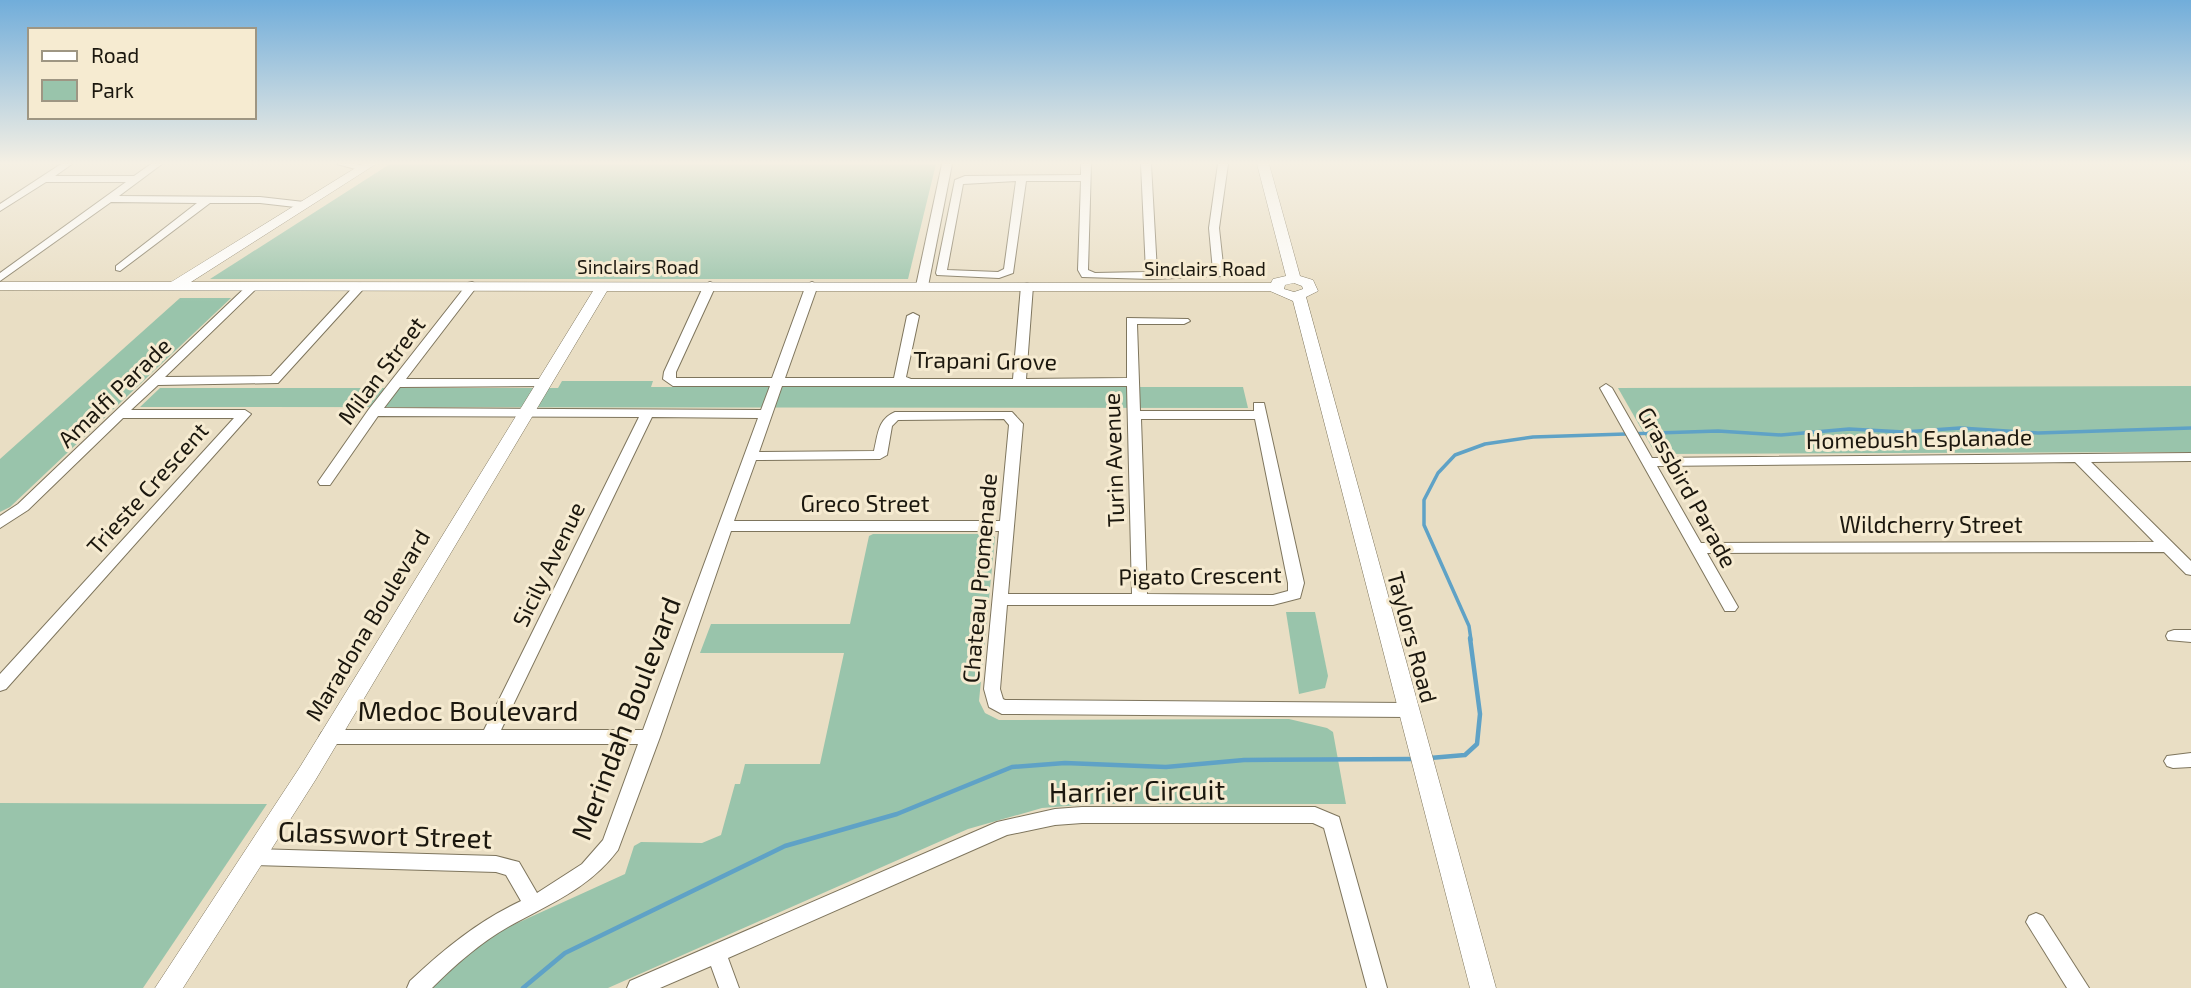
<svg xmlns="http://www.w3.org/2000/svg" width="2191" height="988" viewBox="0 0 2191 988" font-family="'Exo 2',sans-serif">
	<rect width="100%" height="100%" fill="#e9dec4"/>
	<g fill="#99c4ab">
		<path d="M390,164h546l-28,115h-698z"/>
		<path d="M180,298h51l-221,209 -10,5v-53z"/>
		<path d="M562,381h91l-2,6h592l5,21 -1108,-1 20,-19h398z"/>
		<path d="M2191,386v66l-529,2 -8,-3 -36,-63z"/>
		<path d="M873,534h116l6,3 -16,164 6,12 14,7 290,-1 38,9 6,4 13,72h-253l-51,4 -74,21 -360,159h-181l51,-43 26,-16 121,-55 9,-28 7,-4 61,1 19,-8 14,-51h5l5,-20h75l24,-111h-144l11,-29h139l19,-88z"/>
		<path d="M1286,612h29l13,64 -3,12 -26,6z"/>
		<path d="M0,803l267,1 -124,184h-143z"/>
	</g>
	<g fill="none" stroke-linecap="round" stroke-linejoin="round">
		<path stroke="#5fa2c6" stroke-width="3.5" d="M1471,640l-2,-14 -45,-101v-25l14,-27 17,-18 30,-11 48,-7 185,-6 63,4 68,-6 55,3 56,-4 78,5 153,-5"/>
		<g stroke="#5fa2c6" stroke-width="4.5">
			<path d="M1430,758l35,-3 12,-11 3,-30 -10,-76"/>
			<path d="M523,988l42,-35 220,-107 112,-32 115,-47 53,-4 101,4 78,-7 171,-1"/>
		</g>
		<defs>
			<g id="minor">
				<path d="M61,164h11l-17,12h79l17,-12h11l-43,32 141,1 44,5 5,3 -5,3 -44,-5h-50l-90,68 -4,-1v-4l81,-63 -86,-1 -111,79v-8l126,-91h-80l-46,29v-7z"/>
				<path d="M337,164h20l11,4 -5,3z"/>
				<path d="M942,164h10l-24,122 -6,3 -6,-3z"/>
				<path d="M1081,164h10l-3,106 7,3 51,-1 -5,-108h10l6,108 56,-1 -4,-43 9,-64h10l-9,64 5,46 -1,2 -71,3 -70,-2 -4,-7 3,-89h-55l-13,92 -14,5 -62,-3 -1,-2 19,-93 10,-4 116,-1zM1016,181l-12,88 -6,3 -51,-2 16,-86z"/>
				<path d="M472,282l6,3 -72,94h137l4,1 2,3 -2,3 -147,1 -16,21 377,2 9,-24h-97l-10,-7 1,-7 40,-87 6,-3 6,3 -40,87v6h96l34,-93 6,-3 6,3 -33,93h109l13,-62 6,-3 6,3 -13,61 5,2h102l8,-93 6,-3 6,3 -7,93 101,-1v-60l61,1 2,2 -6,3h-47l3,87h114v-8h10l40,180 -4,15 -27,7h-266l-7,84 3,10 2,1 402,3 6,2 2,5 -2,5 -6,2 -405,-3 -13,-7 -5,-18 15,-158h-268l-71,206 -42,113c-29,39 -69,54 -110,77 -28,16 -53,38 -76,61h-25l3,-7c34,-32 68,-60 111,-80l-15,-26 -10,-3 -242,-7 -7,-2 -2,-6 2,-6 7,-2 242,7 23,6 18,31 45,-29 21,-24 35,-96h-310l-6,-2 -3,-5 3,-5 6,-2h156l155,-313 -261,-1 -48,69h-10l-2,-3 51,-73 99,-126zM782,386h345l5,208h-124l15,-170 -11,-12h-117c-17,7 -17,22 -21,39l-115,1zM652,417l106,1 -115,312h-142zM1004,419l5,6 -9,96h-266l22,-61 124,-1 7,-4 5,-29 6,-6zM1141,419h114l33,164v8l-15,4 -126,-1z"/>
				<path d="M253,283l6,3 -2,2 -92,89 106,-1 85,-92 4,-1 6,3 -88,97 -120,2 -27,25h114l6,4 -245,275 -6,2v-17l234,-256h-111l-95,92 -28,18v-12l18,-12 231,-220z"/>
				<path d="M1606,384l6,4 40,70 539,-5v8l-100,1 100,99v14l-5,-1 -22,-22 -457,1 31,54 -3,4h-10l-125,-223zM2075,462l79,80 -453,1 -44,-77z"/>
				<path d="M2174,630h17v12l-23,-2 -2,-4 2,-4z"/>
				<path d="M2191,753v14l-18,1 -6,-2 -3,-5 3,-5z"/>
				<path d="M1082,807h233l24,10 48,171h-20l-43,-160 -11,-5h-231l-27,2 -48,10 -279,123 11,30h-20l-8,-22 -51,22h-33l3,-7 367,-159 58,-13z"/>
				<path d="M2036,913l7,3 46,72h-22l-41,-66 3,-6z"/>
			</g>
			<path id="tertiary" d="M362,164h14l-185,118 1080,1 2,-4 13,-3 -29,-112h12l31,112 13,4 5,11 -12,6 190,691h-26l-177,-687 -23,-10h-663l-291,488 -133,209h-28l145,-221 293,-476 -593,-1v-8h171zM1294,283l8,3 1,3 -9,3 -10,-3 1,-4z"/>
		</defs>
		<use href="#minor" stroke="#7e755d" stroke-width="2"/>
		<use href="#tertiary" stroke="#7e755d" stroke-width="1"/>
		<use href="#minor" fill="#fff" fill-rule="evenodd"/>
		<use href="#tertiary" fill="#fff" fill-rule="evenodd"/>
	</g>
	<linearGradient id="sky" x2="0" y2="1"><stop stop-color="#71adda"/><stop offset="0.54" stop-color="#f5f0e4"/><stop offset="1" stop-color="#f5f0e4" stop-opacity="0"/></linearGradient>
	<rect width="2191" height="302" fill="url(#sky)"/>
	<g text-anchor="middle" dominant-baseline="central" stroke-width="6" stroke-linejoin="round" paint-order="stroke">
		<g font-size="19" fill="#1b170e" stroke="#f6ebd1">
			<text x="638" y="266">Sinclairs Road</text>
			<text x="1205" y="268">Sinclairs Road</text>
		</g>
		<g font-size="23" fill="#1b170e" stroke="#f6ebd1">
			<text transform="translate(985 360) rotate(1)">Trapani Grove</text>
			<text transform="translate(381 370) rotate(-53)">Milan Street</text>
			<text transform="translate(114 392) rotate(-44)">Amalfi Parade</text>
			<text transform="translate(1919 438) rotate(-1)">Homebush Esplanade</text>
			<text transform="translate(1113 460) rotate(-92)">Turin Avenue</text>
			<text transform="translate(1688 487) rotate(61)">Grassbird Parade</text>
			<text transform="translate(147 488) rotate(-48)">Trieste Crescent</text>
			<text x="865" y="503">Greco Street</text>
			<text x="1931" y="524">Wildcherry Street</text>
			<text transform="translate(548 564) rotate(-64)">Sicily Avenue</text>
			<text transform="translate(1200 575) rotate(-1)">Pigato Crescent</text>
			<text transform="translate(979 578) rotate(-85)">Chateau Promenade</text>
			<text transform="translate(367 625) rotate(-59)">Maradona Boulevard</text>
			<text transform="translate(1413 637) rotate(75)">Taylors Road</text>
		</g>
		<g font-size="28" fill="#1b170e" stroke="#f6ebd1">
			<text x="468" y="710">Medoc Boulevard</text>
			<text transform="translate(625 718) rotate(-69)">Merindah Boulevard</text>
			<text transform="translate(1137 790) rotate(-1)">Harrier Circuit</text>
			<text transform="translate(385 834) rotate(2)">Glasswort Street</text>
		</g>
	</g>
	<rect x="28" y="28" width="228" height="91" fill="#f6ebd1" stroke="#9e9683" stroke-width="2"/>
	<rect x="42" y="51" width="35" height="10" fill="#ffffff" stroke="#9e9683" stroke-width="2"/>
	<text x="91" y="63" font-size="21" fill="#1b170e">Road</text>
	<rect x="42" y="80" width="35" height="21" fill="#99c4ab" stroke="#9e9683" stroke-width="2"/>
	<text x="91" y="98" font-size="21" fill="#1b170e">Park</text>
</svg>
